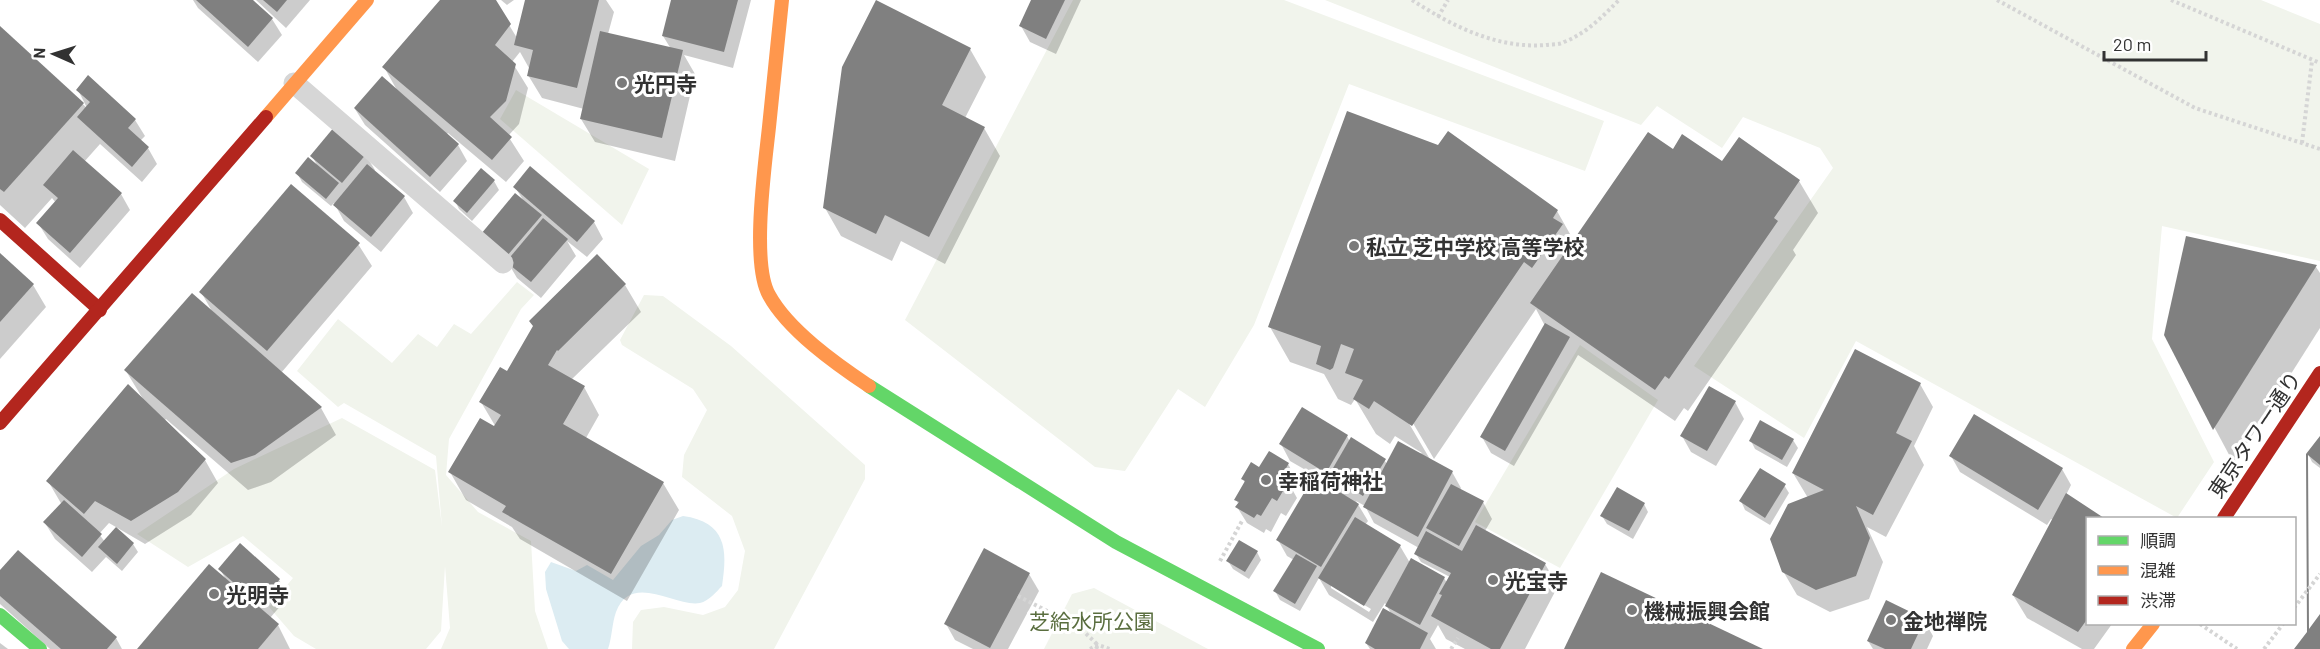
<svg xmlns="http://www.w3.org/2000/svg" width="2320" height="649" viewBox="0 0 2320 649" font-family="Barlow,'Noto Sans JP',sans-serif">
	<rect width="100%" height="100%" fill="#fff"/>
	<g fill="#f1f4ec">
		<path d="M1073,0h211l320,121 -19,50 -236,-87 -95,241 -49,82 -27,-18 -53,82 -30,-4 -190,-147z"/>
		<path d="M1325,0h936l59,24v237l-158,-35 -10,113 62,123 -37,56 -321,-177 -52,97 -110,-72 139,-198 -13,-20 -77,-31 -21,31 -65,-42 -16,19z"/>
		<path d="M516,90l133,79 -27,56 -122,-106z"/>
		<path d="M517,282l17,13 -13,14 -72,130 -3,36 32,37 53,29 4,70 13,38h-107l9,-21 -5,-62 -4,65 -15,18h-110l-22,-13 -25,-29 24,-29 -50,-42 -55,31 -51,-33 97,-65 108,-51 93,52 7,57 -6,-71 -92,-53 -6,4 -41,-36 41,-52 54,44 26,-29 19,13 17,-23 17,10z"/>
		<path d="M644,295l19,1 68,50 134,119v14l-91,170h-142l1,-27 8,-12 23,-3 39,8 22,-8 13,-17 7,-39 -13,-35 -50,-39 2,-22 23,-45 -14,-21 -71,-44 -2,-5z"/>
		<path d="M1580,345l78,55 -98,168 -85,-46z"/>
		<path d="M1094,588l114,61h-164l28,-55z"/>
	</g>
	<path fill="#dcecf2" d="M683,516c43,6 45,33 39,70 -6,6 -13,15 -22,17 -23,5 -69,-32 -84,9 -4,11 -4,25 -8,37h-39l-7,-8 -16,-52 -1,-17 6,-10 25,9 11,-6 26,15 28,-34 18,-11 13,-15z"/>
	<g fill="#0003" fill-rule="evenodd">
		<path d="M193,0h58l21,19 10,16 -24,27 -60,-54z"/>
		<path d="M256,0h54l-24,28z"/>
		<path d="M442,0h52l23,38 10,-38h79l8,12 -6,22 63,15 -8,-13 10,-36h78l-18,68 -49,-13 11,19 -20,87 -80,-19 -14,-23 3,-10 -42,-11 -14,-23 1,-7 -9,-16 -8,10 16,26 -9,36 -11,12 16,25 -18,21 -58,-49 -2,2 12,10 9,16 -27,31 -75,-67 -10,-16 43,-17 -14,-25z"/>
		<path d="M501,0h13l-7,5z"/>
		<path d="M1033,0h48l-25,54 -26,-12 -9,-16z"/>
		<path d="M0,28l87,80 -9,-18 57,30 10,16 -5,5 8,7 9,16 -15,18 -42,-38 -16,18 37,32 9,16 -50,58 -32,-29 -10,-16 18,-20 -4,-5 -27,30 -25,-23z"/>
		<path d="M970,49l16,28 -21,41 19,10 16,28 -55,108 -44,-23 -9,20 -51,-25 -16,-28z"/>
		<path d="M1673,151l126,30 19,32 -25,37 3,5 -108,156 -4,-3 -9,13 -97,-66 -64,111 -23,-13 -9,-16 63,-111 -9,-17 -102,150 -24,-41 -3,2 24,41 21,11 9,16 -1,2 23,12 9,17 -7,12 60,33 13,22 -33,63h-60l-19,-10 -8,-14 -8,14 6,10h-66l-4,-6 26,-28 -7,-12 -12,19 -44,-27 -10,-17 -19,33 -20,-11 -5,-9 19,-31 -7,-4 -9,-16 38,-64 -26,-15 -9,-17 66,-8 3,6 34,18 3,4 35,-11 -27,-17 -5,8 -14,-10 -21,-35 -4,6 -13,-6 -14,-25 -34,-12 -20,-35 287,-116 17,30zM1337,485l6,11 -9,-6zM1356,501l9,5 9,17 45,25 -3,6 5,8 29,15 -3,6 -3,-5 -33,-18 -1,3 -10,-17 -35,-21 3,-4zM1331,585l40,24 -2,3 -38,-24z"/>
		<path d="M365,154l10,16 -2,2 31,25 9,16 -32,39 -37,-31 -10,-18 -3,3 -29,-24 -5,-9 21,-6 -6,-11z"/>
		<path d="M530,169l64,53 9,17 -16,18 -20,-16 9,15 -35,42 -24,-20 -7,-12 -18,-16 31,-50 -8,-13z"/>
		<path d="M481,170l13,11 5,9 -27,31 -13,-12 -4,-8z"/>
		<path d="M2187,237l129,30 4,6v55l-86,136 -69,-129z"/>
		<path d="M358,244l14,22 -91,107 40,35 15,27 -65,47 -23,8 -82,-71 -2,2 41,39 13,23 -27,32 -46,29 -36,-21 -10,11 6,8 11,-13 17,15 5,8 -16,19 -16,-14 -14,15 -37,-33 -10,-16 17,-18 -14,-24 95,-82 -17,-28 87,-58 -12,-21z"/>
		<path d="M0,255l33,30 13,22 -46,52z"/>
		<path d="M625,285l16,27 -70,68 13,7 15,28 -13,23 77,45 16,27 -52,91 -107,-62 -8,-12 -46,-27 -16,-28 47,-43 -16,-27 26,-29z"/>
		<path d="M1920,384l13,23 -19,39 10,19 -38,72 -19,-10 16,35 -14,37 -39,13 -33,-17 -14,-24 25,-73 -15,-25z"/>
		<path d="M1735,402l9,17 -28,47 -25,-14 -9,-16z"/>
		<path d="M2320,438v30l-8,-6 -4,-8z"/>
		<path d="M1793,440l5,8 -11,19 -32,-18 -4,-8z"/>
		<path d="M1951,456l111,13 9,16 -5,10 35,23h-13v106h24l-18,25h-12l-55,-31 -14,-23 40,-75 -2,-1 -4,6 -87,-53z"/>
		<path d="M1288,464l9,16 -5,9 5,9 -11,18 -5,-3 -10,19 -5,-3 -2,4 -17,-10 -10,-16 2,-2 -3,-5 9,-17 -2,-4 17,-10z"/>
		<path d="M1784,485l5,8 -19,32 -25,-15 -4,-9z"/>
		<path d="M1644,504l4,8 -15,27 -26,-15 -5,-8z"/>
		<path d="M240,545l39,35 10,16 -19,22 8,7 12,24h-151l86,-71 -5,-9z"/>
		<path d="M1257,552l4,8 -12,19 -16,-10 -5,-8z"/>
		<path d="M0,572l116,66 6,11h-72l-50,-45z"/>
		<path d="M1029,574l10,17 -31,58h-35l-18,-9 -9,-16z"/>
		<path d="M1924,620l9,16 -6,13h-54l-5,-8z"/>
		<path d="M0,643l8,6h-8z"/>
	</g>
	<g fill="#808080">
		<path d="M196,0h57l20,18 -25,29z"/>
		<path d="M263,0h24l-10,12z"/>
		<path d="M440,0h56l15,24 -16,21 21,19 -10,37 -16,16 22,20 -20,23 -110,-93z"/>
		<path d="M525,0h74l-22,88 -50,-12 6,-26 -19,-5z"/>
		<path d="M671,0h67l-14,52 -62,-16z"/>
		<path d="M876,0l95,48 -29,57 43,22 -56,110 -44,-22 -9,19 -53,-26 19,-141z"/>
		<path d="M1031,0h34l-19,39 -27,-13z"/>
		<path d="M0,26l84,77 -80,89 -4,-3z"/>
		<path d="M600,31l83,19 -21,88 -82,-19z"/>
		<path d="M88,75l48,44 -8,9 21,19 -17,20 -55,-50 13,-15 -14,-12z"/>
		<path d="M382,76l77,68 -29,33 -76,-69z"/>
		<path d="M1347,111l91,34 10,-14 110,79 -5,8 10,6 -31,44 -8,-6 -112,164 -38,-25 -5,8 -16,-10 10,-19 -18,-7 9,-24 -13,-5 -8,24 -3,2 -14,-6 5,-18 -53,-19z"/>
		<path d="M335,126l32,27 -25,30 -32,-27z"/>
		<path d="M1648,132l25,17 9,-15 40,27 17,-24 61,43 -26,38 4,3 -109,158 -4,-3 -10,14 -125,-87z"/>
		<path d="M73,150l49,43 -52,60 -34,-30 22,-25 -15,-13z"/>
		<path d="M308,157l31,26 -13,16 -31,-26z"/>
		<path d="M367,164l38,32 -34,41 -38,-32z"/>
		<path d="M530,166l65,55 -18,21 -64,-55z"/>
		<path d="M481,168l14,12 -28,33 -14,-12z"/>
		<path d="M291,184l69,59 -93,108 -68,-59z"/>
		<path d="M515,193l27,22 -35,41 -26,-22z"/>
		<path d="M543,218l25,21 -37,43 -25,-20z"/>
		<path d="M2186,236l131,29 -104,165 -49,-95z"/>
		<path d="M0,253l34,31 -34,38z"/>
		<path d="M597,254l29,30 -68,67 -1,-1 -9,15 37,21 -22,38 101,58 -53,92 -109,-62 4,-6 -58,-34 32,-54 14,8 7,-11 -22,-13 21,-35 7,4 26,-45 -4,-5z"/>
		<path d="M192,293l130,114 -67,48 -24,8 -107,-93z"/>
		<path d="M1545,323l25,14 -65,114 -25,-14z"/>
		<path d="M1855,349l66,34 -25,50 16,8 -39,74 -17,-9 14,32 -14,38 -40,14 -34,-18 -12,-33 18,-35 36,-14 -32,-17z"/>
		<path d="M128,384l78,75 -28,33 -47,29 -36,-20 -11,13 -38,-33z"/>
		<path d="M1709,386l27,15 -29,50 -27,-15z"/>
		<path d="M1302,407l46,28 -22,38 -47,-29z"/>
		<path d="M1974,414l89,54 -25,42 -89,-54z"/>
		<path d="M1760,420l34,19 -12,21 -33,-19z"/>
		<path d="M2320,436v29l-12,-10 1,174 11,-15v35h-26l13,-17 -1,-178z"/>
		<path d="M1351,437l35,22 -23,37 -34,-21z"/>
		<path d="M1398,441l55,30 -35,66 -55,-30z"/>
		<path d="M1269,451l20,12 -8,14 8,4 -12,20 -5,-3 -11,18 -4,-2 -3,4 -19,-11 4,-5 -5,-2 11,-19 -4,-2 10,-17 8,5z"/>
		<path d="M1760,468l26,16 -21,34 -26,-17z"/>
		<path d="M1314,476l45,28 -38,63 -45,-27z"/>
		<path d="M1451,484l33,17 -25,45 -33,-18z"/>
		<path d="M1617,487l28,16 -16,28 -29,-15z"/>
		<path d="M2066,493l38,25h-16v100l-10,14 -66,-37z"/>
		<path d="M64,500l38,34 -20,23 -39,-35z"/>
		<path d="M1355,517l46,28 -37,61 -46,-28z"/>
		<path d="M1476,525l70,38 -46,86h-9l-60,-33 11,-21 -3,-1 12,-21 -37,-19 12,-23 36,20z"/>
		<path d="M116,527l18,16 -17,21 -19,-17z"/>
		<path d="M1239,540l19,11 -13,21 -19,-11z"/>
		<path d="M240,543l40,36 -21,26 -41,-36z"/>
		<path d="M984,548l46,25 -40,75 -46,-24z"/>
		<path d="M18,550l99,87 -10,12h-46l-61,-53v-26z"/>
		<path d="M1296,554l21,12 -22,38 -22,-13z"/>
		<path d="M1411,558l34,19 -25,48 -35,-19z"/>
		<path d="M209,564l70,60 -21,25h-121z"/>
		<path d="M1601,572l162,77h-199z"/>
		<path d="M1886,600l39,19 -14,30h-26l-18,-8z"/>
		<path d="M1383,608l45,25 -8,16h-45l-10,-6z"/>
	</g>
	<g fill="none" stroke-linecap="round" stroke-linejoin="round">
		<g stroke="#d5d5d5" stroke-width="4" stroke-dasharray="3 3" stroke-linecap="butt">
			<path d="M1412,0c40,26 85,49 134,45 6,-1 13,0 18,-3 23,-9 38,-25 55,-42"/>
			<path d="M1997,0l198,108 125,41"/>
			<path d="M2171,0l149,63"/>
			<path d="M1438,17l10,-17"/>
			<path d="M2302,143l10,-82"/>
			<path d="M1220,561l22,-40"/>
			<path d="M1018,596l62,32 18,17 -2,4"/>
			<path d="M2294,608l26,-34"/>
			<path d="M2200,624l37,25"/>
			<path d="M1090,649l8,-4 12,4"/>
			<path d="M1451,649l7,-11"/>
			<path d="M2264,649l19,-25"/>
		</g>
		<path stroke="#d6d6d6" stroke-width="21" d="M294,83l209,180"/>
		<g stroke="#63d668" stroke-width="14">
			<path d="M869,386l247,156 202,107"/>
			<path d="M0,615l40,34"/>
		</g>
		<g stroke="#ff974d" stroke-width="14">
			<path d="M782,0c-4,42 -9,85 -13,127 -4,38 -18,136 0,168 19,35 67,69 100,91"/>
			<path d="M266,117l101,-117"/>
			<path d="M2133,649l20,-25"/>
		</g>
		<g stroke="#b3261e" stroke-width="14">
			<path d="M0,220l100,90"/>
			<path d="M0,423l266,-306"/>
			<path d="M2224,518l96,-145"/>
		</g>
	</g>
	<g fill="#7a7a7a" stroke="#fff" stroke-width="2">
		<circle cx="622" cy="83" r="6"/>
		<circle cx="1354" cy="246" r="6"/>
		<circle cx="1266" cy="480" r="6"/>
		<circle cx="1493" cy="580" r="6"/>
		<circle cx="214" cy="594" r="6"/>
		<circle cx="1632" cy="610" r="6"/>
		<circle cx="1891" cy="620" r="6"/>
	</g>
	<g text-anchor="middle" dominant-baseline="central" stroke-width="6" stroke-linejoin="round" paint-order="stroke">
		<g font-size="21" font-weight="bold" fill="#323232" stroke="#fff" text-anchor="start">
			<text x="634" y="83">光円寺</text>
			<text x="1366" y="246">私立 芝中学校 高等学校</text>
			<text x="1278" y="480">幸稲荷神社</text>
			<text x="1505" y="580">光宝寺</text>
			<text x="226" y="594">光明寺</text>
			<text x="1644" y="610">機械振興会館</text>
			<text x="1903" y="620">金地禅院</text>
		</g>
		<g font-size="21" fill="#323232" stroke="#fff">
			<text transform="translate(2254 434) rotate(-56)">東京タワー通り</text>
		</g>
		<g font-size="21" fill="#5a6e3f" stroke="#fff">
			<text x="1092" y="620">芝給水所公園</text>
		</g>
	</g>
	<rect x="2086" y="517" width="210" height="108" fill="#ffffff" stroke="#adadad" stroke-width="1.5"/>
	<rect x="2098" y="536" width="30" height="9" fill="#63d668" stroke="#adadad" stroke-width="1.5"/>
	<text x="2140" y="547" font-size="18" fill="#323232">順調</text>
	<rect x="2098" y="566" width="30" height="9" fill="#ff974d" stroke="#adadad" stroke-width="1.5"/>
	<text x="2140" y="577" font-size="18" fill="#323232">混雑</text>
	<rect x="2098" y="596" width="30" height="9" fill="#b3261e" stroke="#adadad" stroke-width="1.5"/>
	<text x="2140" y="607" font-size="18" fill="#323232">渋滞</text>
	<g transform="translate(54 54) rotate(273)" stroke="#ffffff" stroke-width="4.5" paint-order="stroke">
	<path d="M0-4.5L10 22L0 15L-10 22Z" fill="#323232"/>
	<text y="-9" font-size="16" font-weight="bold" text-anchor="middle" fill="#323232">N</text>
	</g>
	<path d="M2104 51v9h102v-9" fill="none" stroke="#323232" stroke-width="3"/>
	<text x="2113" y="51" font-size="18" fill="#323232" stroke="#ffffff" stroke-width="4.5" paint-order="stroke">20 m</text>
</svg>
